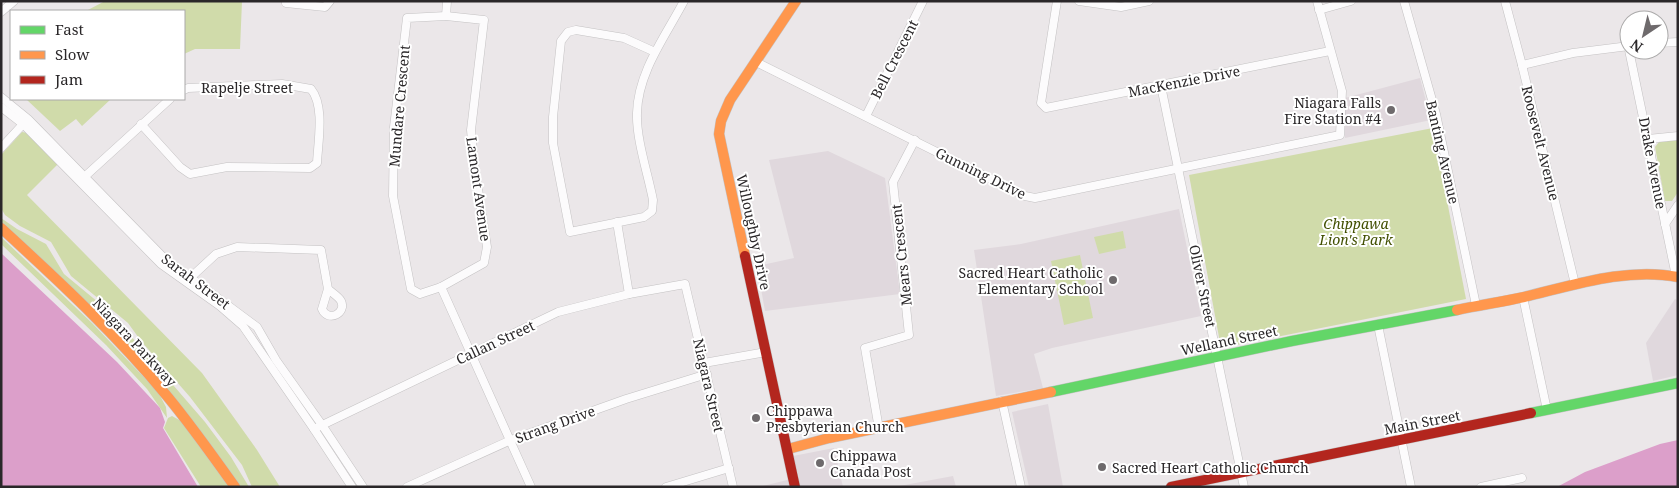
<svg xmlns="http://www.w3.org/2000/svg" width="1679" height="488" viewBox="0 0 1679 488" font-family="'Noto Serif',serif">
	<rect width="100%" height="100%" fill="#ebe7e9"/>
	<g fill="#e0d8dd">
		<path d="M1420,78l11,42 -86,18v-40z"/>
		<path d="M828,151l57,27 15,116 -135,17 -8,-45 37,-8 -25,-98z"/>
		<path d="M1179,209l22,107 -149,32 -18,6 9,34 -47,8 -22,-146 47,-6z"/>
		<path d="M1675,299l3,2v74l-25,6 -7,-38z"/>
		<path d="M1048,404l15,83h-34l-17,-75z"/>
		<path d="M834,448l9,39h-84l40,-10 -6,-21z"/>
		<path d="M953,476l3,11h-62z"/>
	</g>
	<g fill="#d0dbaa">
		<path d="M105,1h137l-2,48h-45l-11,5v-43h-98z"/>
		<path d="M26,99h85l-29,27 -6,-7 -16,12z"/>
		<path d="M1433,128l33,171 -245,49 -32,-173z"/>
		<path d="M22,132l6,1 30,31 -31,31 175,178 55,77 23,37h-28l-10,-22 -52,-68 -49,-56 -13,-18 -57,-47 -20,-34 -31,-16 -15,-11 -4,-7v-53z"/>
		<path d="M1678,140v52l-6,9h-7l-10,-54 4,-5z"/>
		<path d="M1,218l16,11 29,15 18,30 46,38 95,110 26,35 18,30h-9l-40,-55 -199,-208z"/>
		<path d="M1123,231l3,17 -27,6 -5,-17z"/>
		<path d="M1,237l91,86 66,69 8,15 1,11 -20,-29 -41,-44 -105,-101z"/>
		<path d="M1080,255l13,63 -29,7 -13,-64z"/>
		<path d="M172,416l9,5 48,66h-28l-37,-59 4,-10z"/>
	</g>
	<g fill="#dc9fca">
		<path d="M1,253l116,109 43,46 5,14 -2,6 35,59h-197z"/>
		<path d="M1678,440v47h-121l28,-15 75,-28z"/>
	</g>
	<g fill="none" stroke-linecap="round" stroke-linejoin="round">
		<defs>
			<g id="street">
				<path d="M1057,1l-16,102 5,5 284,-57"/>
				<path d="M1079,1l42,6 28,-6"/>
				<path d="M1404,1l32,113 40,191"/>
				<path d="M1505,1l17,64 53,219"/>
				<path d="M286,3l39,4 5,-6"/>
				<path d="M1319,10l32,-9"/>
				<path d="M1,12l13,-11"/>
				<path d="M446,16l38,4 -13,110 3,33 13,84 -3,16 -43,24 -21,7 -9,-5 -18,-93 1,-69 13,-109z"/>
				<path d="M446,16l1,-15"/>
				<path d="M1659,43l19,-1"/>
				<path d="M1629,50l47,226"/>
				<path d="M655,52l-31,-14 -48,-8 -8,2 -7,9 -8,76v26l17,89 74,-15 8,-6 1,-11c-5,-26 -17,-61 -16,-87 1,-41 28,-76 47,-112"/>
				<path d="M756,62l269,134 10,2 305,-63 2,-44 -25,-90"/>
				<path d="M1522,65l51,-12 56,-7"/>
				<path d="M1161,86l83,401"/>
				<path d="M1,97l27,22 136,139 93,69 19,33 46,65 41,62"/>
				<path d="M1,107l22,17 138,140 59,42 23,20 71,103 38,58"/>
				<path d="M866,116l57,-115"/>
				<path d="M141,124l39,43 10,7 37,-7 83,1 7,-5c1,-21 8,-57 -6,-74l-29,-5 -94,4 -4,2"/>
				<path d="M1648,139l30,-3"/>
				<path d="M1,148l24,-26"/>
				<path d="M81,180l89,-81"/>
				<path d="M617,222l12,72"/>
				<path d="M1665,224l13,-19"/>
				<path d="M189,279l27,-25 21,-7 84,3 7,39 -6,20c6,14 25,4 19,-8 -3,-5 -9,-8 -13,-12"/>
				<path d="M441,287l90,200"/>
				<path d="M1523,297l24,113"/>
				<path d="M1378,325l33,162"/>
				<path d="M704,363l62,-11"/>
				<path d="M1002,401l19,86"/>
				<path d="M314,429l244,-117 71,-18 56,-10 48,203"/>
				<path d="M879,429l-14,-81 44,-13 -16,-153 22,-42"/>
				<path d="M407,487l104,-47 115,-41 81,-25"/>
				<path d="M666,487l63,-19"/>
				<path d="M1481,487l41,-9"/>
			</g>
			<g id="fast">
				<path d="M1051,392l241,-51 165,-31"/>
				<path d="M1531,413l147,-30"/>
			</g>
			<g id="slow">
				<path d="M1,228c58,53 116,107 166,168 24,29 46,60 68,91"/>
				<path d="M745,256l-26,-122 2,-13 9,-21 66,-99"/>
				<path d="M1457,310c22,-5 45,-8 67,-13 50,-12 103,-30 154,-20"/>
				<path d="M788,449l41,-11 222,-46"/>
			</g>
			<g id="jam">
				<path d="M745,256l50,231"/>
				<path d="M1171,487l360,-74"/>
			</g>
		</defs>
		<use href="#street" stroke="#c4c2c3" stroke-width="9"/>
		<use href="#fast" stroke="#c4c2c3" stroke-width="11"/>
		<use href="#slow" stroke="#c4c2c3" stroke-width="11"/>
		<use href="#jam" stroke="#c4c2c3" stroke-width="11"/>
		<use href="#street" stroke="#fcfbfc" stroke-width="8"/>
		<use href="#fast" stroke="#63d668" stroke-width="10"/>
		<use href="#slow" stroke="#ff974d" stroke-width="10"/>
		<use href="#jam" stroke="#b3261e" stroke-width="10"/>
	</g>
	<g fill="#6e6a6c" stroke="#fff" stroke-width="2">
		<circle cx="1391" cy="110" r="5"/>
		<circle cx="1113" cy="280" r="5"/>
		<circle cx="756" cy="418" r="5"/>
		<circle cx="820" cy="463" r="5"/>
		<circle cx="1102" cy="467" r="5"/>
	</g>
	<g text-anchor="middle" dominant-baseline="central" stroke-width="4" stroke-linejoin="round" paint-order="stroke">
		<g font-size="14" fill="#2a2729" stroke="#fff">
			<text transform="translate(894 59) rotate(-63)">Bell Crescent</text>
			<text transform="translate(1184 81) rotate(-11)">MacKenzie Drive</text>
			<text x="247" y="87">Rapelje Street</text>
			<text transform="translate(399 106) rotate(-85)">Mundare Crescent</text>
			<text transform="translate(1541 143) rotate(76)">Roosevelt Avenue</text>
			<text transform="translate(1443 152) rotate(77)">Banting Avenue</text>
			<text transform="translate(1653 163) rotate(79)">Drake Avenue</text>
			<text transform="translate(981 173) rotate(26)">Gunning Drive</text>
			<text transform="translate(479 189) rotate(82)">Lamont Avenue</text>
			<text transform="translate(754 232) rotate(78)">Willoughby Drive</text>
			<text transform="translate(901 255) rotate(-96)">Mears Crescent</text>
			<text transform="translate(196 281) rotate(37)">Sarah Street</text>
			<text transform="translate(1203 286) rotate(78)">Oliver Street</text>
			<text transform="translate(1229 340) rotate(-12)">Welland Street</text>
			<text transform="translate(135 342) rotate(47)">Niagara Parkway</text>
			<text transform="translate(495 342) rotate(-25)">Callan Street</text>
			<text transform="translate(709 385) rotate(77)">Niagara Street</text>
			<text transform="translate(1422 422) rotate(-11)">Main Street</text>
			<text transform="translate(555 424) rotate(-20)">Strang Drive</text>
		</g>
		<g font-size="14" fill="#2a2729" stroke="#fff" text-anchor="start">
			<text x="1381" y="102" text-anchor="end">Niagara Falls<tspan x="1381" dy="16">Fire Station #4</tspan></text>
			<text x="1103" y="272" text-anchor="end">Sacred Heart Catholic<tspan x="1103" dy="16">Elementary School</tspan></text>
			<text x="766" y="410">Chippawa<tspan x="766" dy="16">Presbyterian Church</tspan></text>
			<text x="830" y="455">Chippawa<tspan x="830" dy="16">Canada Post</tspan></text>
			<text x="1112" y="467">Sacred Heart Catholic Church</text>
		</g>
		<g font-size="14" font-style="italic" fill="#414f01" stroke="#fff">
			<text x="1356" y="223">Chippawa<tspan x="1356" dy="16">Lion's Park</tspan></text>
		</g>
	</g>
	<rect width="1679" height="488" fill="none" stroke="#2a2729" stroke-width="5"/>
	<rect x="10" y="10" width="175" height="90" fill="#ffffff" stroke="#aaa9a9"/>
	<rect x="20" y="26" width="25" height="8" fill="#63d668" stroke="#aaa9a9"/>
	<text x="55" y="35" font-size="15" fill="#2a2729">Fast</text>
	<rect x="20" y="51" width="25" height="8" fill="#ff974d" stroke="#aaa9a9"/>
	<text x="55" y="60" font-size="15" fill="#2a2729">Slow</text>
	<rect x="20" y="76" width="25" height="8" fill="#b3261e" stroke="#aaa9a9"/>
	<text x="55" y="85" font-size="15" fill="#2a2729">Jam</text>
	<g transform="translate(1644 35) rotate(215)"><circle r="24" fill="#ffffff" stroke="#aaa9a9"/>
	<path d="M0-4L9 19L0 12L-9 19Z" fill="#6e6a6c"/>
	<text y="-8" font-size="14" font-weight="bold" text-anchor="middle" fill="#2a2729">N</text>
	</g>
</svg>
